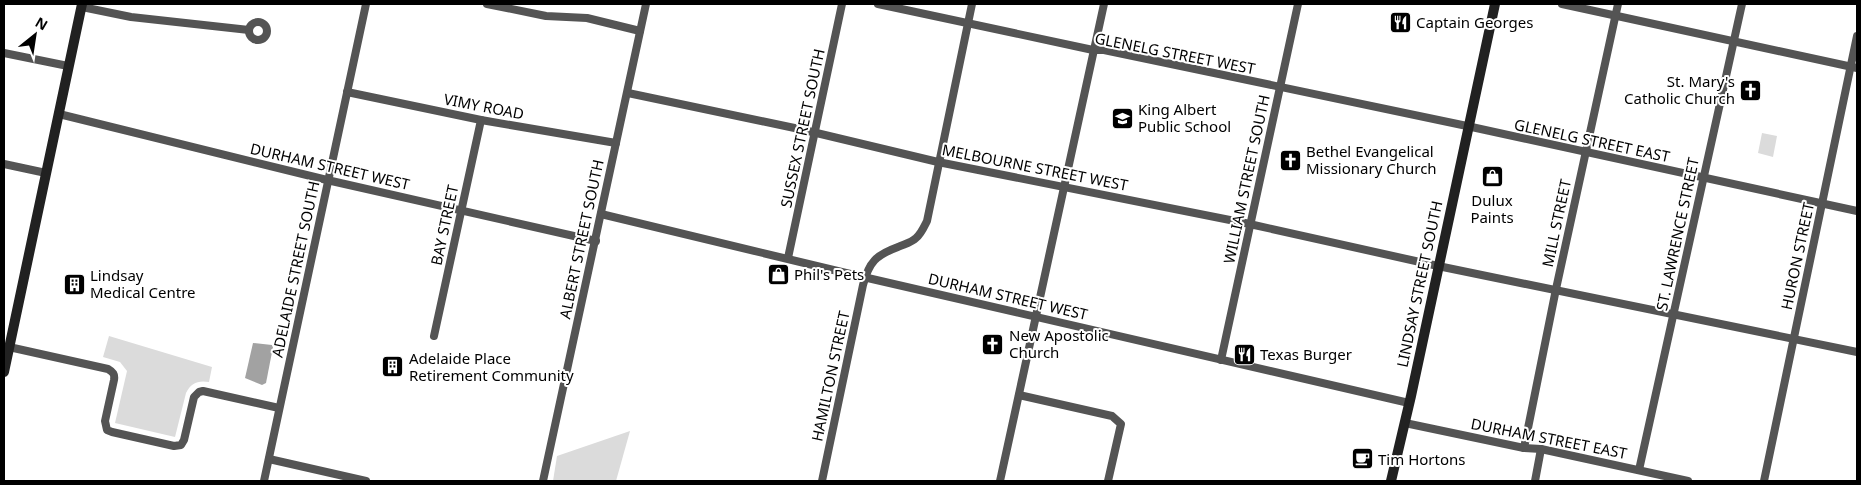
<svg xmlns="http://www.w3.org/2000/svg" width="1861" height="485" viewBox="0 0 1861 485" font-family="'Noto Sans',sans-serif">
	<rect width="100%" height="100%" fill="#fff"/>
	<g fill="#dbdbdb">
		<path d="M1762,133l15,3 -4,21 -15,-4z"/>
		<path d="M109,336l103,31 -3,15c-11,-2 -18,1 -23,11l-11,44 -60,-14 12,-52 -7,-9 -17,-5z"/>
		<path d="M630,431l-14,50h-63l4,-25z"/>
	</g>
	<path fill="#a2a2a2" d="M253,343l19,2 1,2 -7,36 -4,2 -17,-7z"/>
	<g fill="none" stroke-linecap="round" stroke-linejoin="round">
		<g stroke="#545454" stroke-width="8">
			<path d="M487,4l59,12 41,2 53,13"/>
			<path d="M878,4l215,46h11l363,76 390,85"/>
			<path d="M1562,4l295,64"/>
			<path d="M82,7l49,10 118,13"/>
			<circle cx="258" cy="31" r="9"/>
			<path d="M4,53l64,13"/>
			<path d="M347,92l134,28 135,23"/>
			<path d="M628,93l176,37 134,32 307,61 193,43 419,86"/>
			<path d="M59,114l268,66 269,61"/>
			<path d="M4,164l42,9"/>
			<path d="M601,214l245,59 563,130"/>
			<path d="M788,258l54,-254"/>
			<path d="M434,336l47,-216"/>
			<path d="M9,347l99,22c5,3 7,5 6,11l-9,41 2,9 5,2 62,14 7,-1 3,-5 10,-43 5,-5 4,-1 76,17"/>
			<path d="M1221,360l77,-356"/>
			<path d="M1019,395l93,21 9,8 -13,57"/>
			<path d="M1405,423l119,25 17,1 147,32"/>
			<path d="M1524,448l32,-159 62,-285"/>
			<path d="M269,459l97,22"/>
			<path d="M1639,470l103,-466"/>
			<path d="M264,481l102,-477"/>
			<path d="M543,481l103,-477"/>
			<path d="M822,481l41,-196c6,-23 13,-30 35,-38 6,-3 13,-4 18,-9 5,-4 8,-11 11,-17l45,-217"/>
			<path d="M1000,481l104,-477"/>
			<path d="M1535,481l6,-32"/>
			<path d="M1764,481l93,-445"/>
		</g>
		<g stroke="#212121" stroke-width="10">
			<path d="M4,372l78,-368"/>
			<path d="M1391,481l20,-85 84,-392"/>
		</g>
	</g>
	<defs>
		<symbol id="restaurant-square" viewBox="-11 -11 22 22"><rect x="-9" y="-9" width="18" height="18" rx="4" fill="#000" stroke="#fff"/><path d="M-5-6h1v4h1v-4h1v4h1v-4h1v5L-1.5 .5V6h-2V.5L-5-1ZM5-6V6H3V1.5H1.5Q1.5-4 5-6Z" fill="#fff"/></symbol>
		<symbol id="church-square" viewBox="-11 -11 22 22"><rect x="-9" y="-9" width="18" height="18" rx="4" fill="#000" stroke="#fff"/><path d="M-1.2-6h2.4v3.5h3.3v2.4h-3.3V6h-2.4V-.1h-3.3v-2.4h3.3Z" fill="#fff"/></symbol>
		<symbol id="school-square" viewBox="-11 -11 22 22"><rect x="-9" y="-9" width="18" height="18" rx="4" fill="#000" stroke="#fff"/><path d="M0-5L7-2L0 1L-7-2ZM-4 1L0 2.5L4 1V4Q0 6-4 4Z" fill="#fff"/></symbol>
		<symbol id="shop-square" viewBox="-11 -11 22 22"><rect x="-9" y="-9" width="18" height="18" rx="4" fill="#000" stroke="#fff"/><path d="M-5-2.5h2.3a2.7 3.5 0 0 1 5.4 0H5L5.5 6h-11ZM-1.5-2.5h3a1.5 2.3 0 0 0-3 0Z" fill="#fff"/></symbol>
		<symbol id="building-square" viewBox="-11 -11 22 22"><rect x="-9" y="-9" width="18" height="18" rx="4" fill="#000" stroke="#fff"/><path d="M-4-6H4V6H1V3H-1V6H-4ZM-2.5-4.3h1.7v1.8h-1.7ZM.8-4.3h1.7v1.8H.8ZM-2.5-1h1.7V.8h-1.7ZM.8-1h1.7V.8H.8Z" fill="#fff"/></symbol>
		<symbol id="cafe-square" viewBox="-11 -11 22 22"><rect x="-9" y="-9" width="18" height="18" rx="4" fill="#000" stroke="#fff"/><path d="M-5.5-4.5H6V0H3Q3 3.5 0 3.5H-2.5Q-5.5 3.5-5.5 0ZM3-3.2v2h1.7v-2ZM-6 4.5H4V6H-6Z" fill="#fff"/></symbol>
	</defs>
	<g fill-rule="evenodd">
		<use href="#restaurant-square" x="1388" y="10" width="25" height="25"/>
		<use href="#church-square" x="1738" y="78" width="25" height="25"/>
		<use href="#school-square" x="1110" y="106" width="25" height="25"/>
		<use href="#church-square" x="1278" y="148" width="25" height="25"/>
		<use href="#shop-square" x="1480" y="164" width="25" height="25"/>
		<use href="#shop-square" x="766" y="262" width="25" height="25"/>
		<use href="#building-square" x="62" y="272" width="25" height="25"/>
		<use href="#church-square" x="980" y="332" width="25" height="25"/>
		<use href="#restaurant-square" x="1232" y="342" width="25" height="25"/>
		<use href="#building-square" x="380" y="354" width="25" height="25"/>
		<use href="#cafe-square" x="1350" y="446" width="25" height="25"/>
	</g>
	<g text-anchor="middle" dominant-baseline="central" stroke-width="4" stroke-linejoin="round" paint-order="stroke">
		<g font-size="15" fill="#000" stroke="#fff" text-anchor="start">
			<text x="1416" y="22">Captain Georges</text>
			<text x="1735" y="81" text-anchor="end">St. Mary's<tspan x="1735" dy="17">Catholic Church</tspan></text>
			<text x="1138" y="109">King Albert<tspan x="1138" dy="17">Public School</tspan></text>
			<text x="1306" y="151">Bethel Evangelical<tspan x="1306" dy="17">Missionary Church</tspan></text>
			<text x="1492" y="200" text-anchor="middle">Dulux<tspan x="1492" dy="17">Paints</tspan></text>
			<text x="794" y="274">Phil's Pets</text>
			<text x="90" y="275">Lindsay<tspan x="90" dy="17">Medical Centre</tspan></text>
			<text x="1009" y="335">New Apostolic<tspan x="1009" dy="17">Church</tspan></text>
			<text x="1260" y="354">Texas Burger</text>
			<text x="409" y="358">Adelaide Place<tspan x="409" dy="17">Retirement Community</tspan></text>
			<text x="1378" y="459">Tim Hortons</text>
		</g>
		<g font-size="15" fill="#000" stroke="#fff">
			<text transform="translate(1175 53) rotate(11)">GLENELG STREET WEST</text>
			<text transform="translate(484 106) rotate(11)">VIMY ROAD</text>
			<text transform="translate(802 128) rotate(-78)">SUSSEX STREET SOUTH</text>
			<text transform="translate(1592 140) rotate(12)">GLENELG STREET EAST</text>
			<text transform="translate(330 166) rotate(13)">DURHAM STREET WEST</text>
			<text transform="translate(1035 167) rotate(11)">MELBOURNE STREET WEST</text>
			<text transform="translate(1246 179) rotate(-78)">WILLIAM STREET SOUTH</text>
			<text transform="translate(1556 223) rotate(-78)">MILL STREET</text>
			<text transform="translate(444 225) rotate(-78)">BAY STREET</text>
			<text transform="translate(1677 234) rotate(-78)">ST. LAWRENCE STREET</text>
			<text transform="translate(581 239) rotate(-78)">ALBERT STREET SOUTH</text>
			<text transform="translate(1797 256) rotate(-78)">HURON STREET</text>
			<text transform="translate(295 269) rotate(-78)">ADELAIDE STREET SOUTH</text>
			<text transform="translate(1419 284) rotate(-78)">LINDSAY STREET SOUTH</text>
			<text transform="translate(1008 296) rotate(13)">DURHAM STREET WEST</text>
			<text transform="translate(830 376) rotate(-78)">HAMILTON STREET</text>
			<text transform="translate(1549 438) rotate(11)">DURHAM STREET EAST</text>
		</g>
	</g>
	<rect width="1861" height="485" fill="none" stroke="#000000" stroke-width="10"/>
	<g transform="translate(35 35) rotate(30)" stroke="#ffffff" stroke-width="4" paint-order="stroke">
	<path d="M0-4L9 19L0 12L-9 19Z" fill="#000000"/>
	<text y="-8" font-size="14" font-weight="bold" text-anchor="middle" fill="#000000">N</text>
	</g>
</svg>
